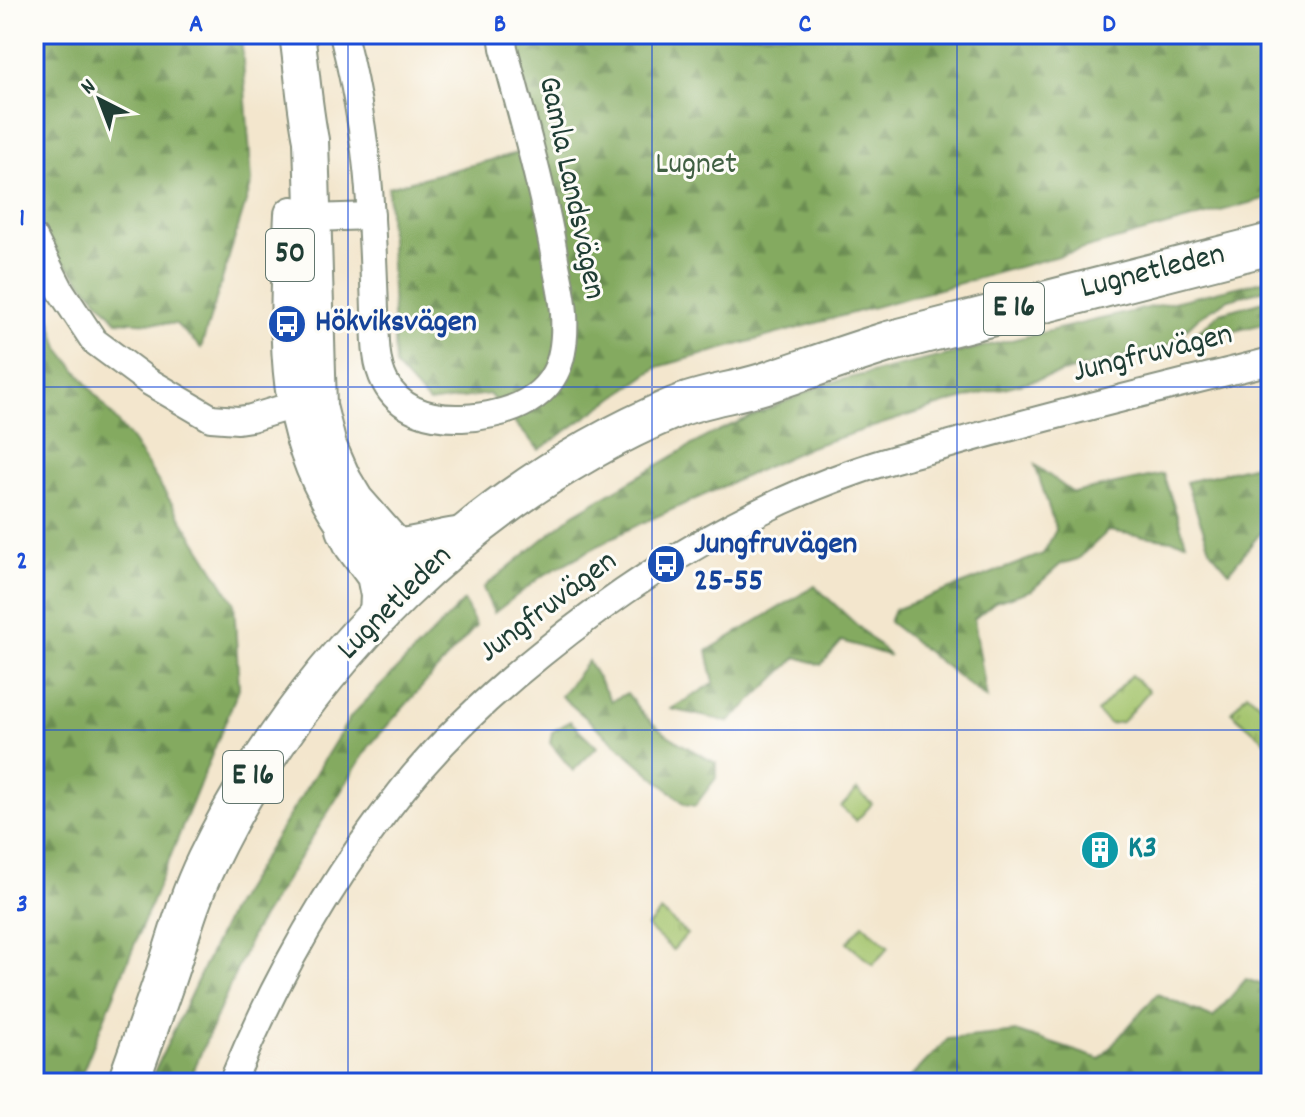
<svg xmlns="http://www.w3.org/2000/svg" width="1305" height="1117" viewBox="0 0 1305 1117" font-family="Dekko,sans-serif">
	<defs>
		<pattern id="grass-tufts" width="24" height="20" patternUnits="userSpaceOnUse" patternTransform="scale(2)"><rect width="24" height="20" fill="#a5c56e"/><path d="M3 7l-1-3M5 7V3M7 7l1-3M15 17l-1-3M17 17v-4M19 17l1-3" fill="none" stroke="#86a15b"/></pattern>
		<pattern id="forest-firs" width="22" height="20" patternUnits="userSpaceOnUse" patternTransform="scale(2)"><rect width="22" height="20" fill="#84aa61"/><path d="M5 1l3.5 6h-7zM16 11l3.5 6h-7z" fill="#6b8c51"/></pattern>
	</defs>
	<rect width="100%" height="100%" fill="#fdfcf7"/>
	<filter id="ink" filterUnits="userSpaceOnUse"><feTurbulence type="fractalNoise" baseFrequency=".0125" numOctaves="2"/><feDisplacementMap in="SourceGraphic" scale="16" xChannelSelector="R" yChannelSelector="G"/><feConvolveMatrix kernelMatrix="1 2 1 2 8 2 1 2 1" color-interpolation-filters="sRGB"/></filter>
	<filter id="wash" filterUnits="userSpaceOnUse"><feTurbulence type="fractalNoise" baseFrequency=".006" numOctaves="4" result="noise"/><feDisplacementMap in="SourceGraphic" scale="32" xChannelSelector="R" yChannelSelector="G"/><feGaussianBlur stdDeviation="1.8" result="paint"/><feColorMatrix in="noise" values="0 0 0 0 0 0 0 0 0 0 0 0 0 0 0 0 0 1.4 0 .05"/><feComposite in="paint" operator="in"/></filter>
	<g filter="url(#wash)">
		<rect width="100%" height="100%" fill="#f3e6cd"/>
		<g fill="url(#grass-tufts)" stroke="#628151" stroke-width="2">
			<path d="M1131,675l18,16 -27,31 -12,2 -13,-12z"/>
			<path d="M1247,693l24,21v32l-40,-34z"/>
			<path d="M857,790l15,14 -16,17 -15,-14z"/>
			<path d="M661,911l26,23 -14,16 -26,-23z"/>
			<path d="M863,924l26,23 -16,18 -26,-22z"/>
		</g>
		<g fill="url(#forest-firs)" stroke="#52744a" stroke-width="2">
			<path d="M34,34h207l11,148 -51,166 -25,-24 -59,-3 -51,-57 -29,11 22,73 74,94 101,160 5,86 -161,395h-44z"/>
			<path d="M512,34h759v163l-613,170 -119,83 -50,-56 -60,9 -34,-37 -7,-179 153,-40z"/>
			<path d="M1271,279v9l-42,11 -30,18 -29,28 -216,56 -144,46 -183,83 -85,46 -48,37 -11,-25 91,-74 137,-80 117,-51z"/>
			<path d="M1271,299v23l-73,18v-8l22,-19z"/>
			<path d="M1271,461v59l-42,52 -18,-21 -25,-69z"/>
			<path d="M1035,465l38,28 90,-19 23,68 -78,-11 -30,28 -17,5 -29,26 -37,12 -21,17 13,80 -98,-77 5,-12 149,-56 13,-24z"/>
			<path d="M815,586l75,70 -48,-15 -21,24 -24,-8 -68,65 -58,-13 43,-26 -7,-32z"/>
			<path d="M464,601l12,25 -106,119 -117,187 -65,151h-39l81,-172 121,-195z"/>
			<path d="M588,661l23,40 16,-8c6,8 12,18 20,25 19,19 45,32 69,45v15l-21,28 -10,-2 -124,-108z"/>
			<path d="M570,721l27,26 -24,24 -23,-28 2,-11z"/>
			<path d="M1246,979l25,9v68l-23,27h-343l43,-44 70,-7 82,27 57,-65 56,24z"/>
		</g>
	</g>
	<g filter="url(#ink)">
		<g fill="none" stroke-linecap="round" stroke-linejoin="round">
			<defs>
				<g id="minor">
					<path d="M343,34c15,60 25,124 28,185 2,31 3,61 4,91 1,23 -1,51 10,72 15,29 46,37 77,36 35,-2 76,-12 93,-45 9,-17 10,-41 9,-60 -1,-16 -5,-32 -8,-48 -12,-73 -33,-145 -52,-217l-2,-14"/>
					<path d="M313,218l58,-2"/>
					<path d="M34,238l27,53 33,50 54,40 63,37 27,2 13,-2 43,-13"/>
					<path d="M232,1083c43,-105 100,-205 171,-294 40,-50 88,-95 138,-135 95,-77 200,-143 316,-183 30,-11 61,-18 90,-26 107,-31 216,-57 324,-84"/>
				</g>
				<g id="major">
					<path d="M297,34c5,35 7,71 14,106l8,266 10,40 15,34 12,20 43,49 10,24"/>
					<path d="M292,214c-5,111 -15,219 55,314"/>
				</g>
				<g id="highway">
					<path d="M347,529l8,16 22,30 4,20 -1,19"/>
					<path d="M399,549c20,-1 39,-9 59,-11"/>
					<path d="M128,1083c14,-40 29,-80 42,-120 11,-35 21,-69 37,-102 94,-196 267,-368 467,-453 28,-12 59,-15 88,-24 42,-14 84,-29 126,-42l383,-98"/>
				</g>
			</defs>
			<use href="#minor" stroke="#899280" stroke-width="30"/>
			<use href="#major" stroke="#899280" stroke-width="38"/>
			<use href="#highway" stroke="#899280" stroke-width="44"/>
			<use href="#minor" stroke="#fff" stroke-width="26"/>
			<use href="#major" stroke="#fff" stroke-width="34"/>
			<use href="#highway" stroke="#fff" stroke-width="40"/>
		</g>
	</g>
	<path fill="none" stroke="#1d4ed8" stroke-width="2" stroke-opacity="0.55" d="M348,34v1049M652,34v1049M957,34v1049M34,387h1237M34,730h1237"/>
	<defs>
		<symbol id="bus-disc" viewBox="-11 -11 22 22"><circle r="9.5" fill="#1a4fb4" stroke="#fdfcf7"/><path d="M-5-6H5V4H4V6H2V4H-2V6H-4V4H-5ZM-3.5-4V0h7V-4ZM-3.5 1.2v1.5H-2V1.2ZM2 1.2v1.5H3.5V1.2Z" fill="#fff"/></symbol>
		<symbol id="building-disc" viewBox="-11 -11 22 22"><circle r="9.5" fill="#0f9aa8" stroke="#fdfcf7"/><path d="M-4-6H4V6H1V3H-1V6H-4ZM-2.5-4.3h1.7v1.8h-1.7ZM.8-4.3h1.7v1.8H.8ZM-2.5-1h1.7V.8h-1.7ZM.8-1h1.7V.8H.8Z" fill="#fff"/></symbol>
	</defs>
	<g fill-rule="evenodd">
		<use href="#bus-disc" x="265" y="302" width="44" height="44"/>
		<use href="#bus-disc" x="644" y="542" width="44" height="44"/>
		<use href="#building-disc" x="1078" y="828" width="44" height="44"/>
	</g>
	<g text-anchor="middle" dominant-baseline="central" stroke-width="6" stroke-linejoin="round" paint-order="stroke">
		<g fill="#fdfcf7" stroke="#62766e" stroke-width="2">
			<rect x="266" y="229" width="48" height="52" rx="6"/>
			<rect x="984" y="283" width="60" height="52" rx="6"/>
			<rect x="223" y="751" width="60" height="52" rx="6"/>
		</g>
		<g font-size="30" font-weight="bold" fill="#1f3d34">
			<text x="290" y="255">50</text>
			<text x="1014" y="309">E 16</text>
			<text x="253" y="777">E 16</text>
		</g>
		<g font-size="32" fill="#405f42" stroke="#fdfcf7">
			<text x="696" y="166">Lugnet</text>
		</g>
		<g font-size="32" fill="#1f3d34" stroke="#fdfcf7">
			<text transform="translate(570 188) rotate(78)">Gamla Landsvägen</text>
			<text transform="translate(1153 273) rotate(-14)">Lugnetleden</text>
			<text transform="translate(1153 355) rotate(-14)">Jungfruvägen</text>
			<text transform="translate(396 604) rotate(-45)">Lugnetleden</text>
			<text transform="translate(549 608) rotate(-37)">Jungfruvägen</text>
		</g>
		<g font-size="32" font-weight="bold" fill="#164399" stroke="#fdfcf7" text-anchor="start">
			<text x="315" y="324">Hökviksvägen</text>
			<text x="694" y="546">Jungfruvägen<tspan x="694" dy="37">25-55</tspan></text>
		</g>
		<g font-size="32" font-weight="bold" fill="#0d838f" stroke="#fdfcf7" text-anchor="start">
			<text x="1128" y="850">K3</text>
		</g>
	</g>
	<rect width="1305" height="1117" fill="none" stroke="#fdfcf7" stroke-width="88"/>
	<g transform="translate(100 100) rotate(318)" stroke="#fdfcf7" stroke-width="6" paint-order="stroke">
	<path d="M0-6L14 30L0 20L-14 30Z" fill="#1f3d34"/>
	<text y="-12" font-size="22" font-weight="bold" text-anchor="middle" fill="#1f3d34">N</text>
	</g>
	<rect x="44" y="44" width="1217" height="1029" fill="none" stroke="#1d4ed8" stroke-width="3"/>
	<g font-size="26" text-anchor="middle" font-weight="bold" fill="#1d4ed8">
		<text x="196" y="31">A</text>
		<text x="500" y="31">B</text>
		<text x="805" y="31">C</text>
		<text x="1109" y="31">D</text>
		<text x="22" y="225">1</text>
		<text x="22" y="568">2</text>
		<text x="22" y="911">3</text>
	</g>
</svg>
